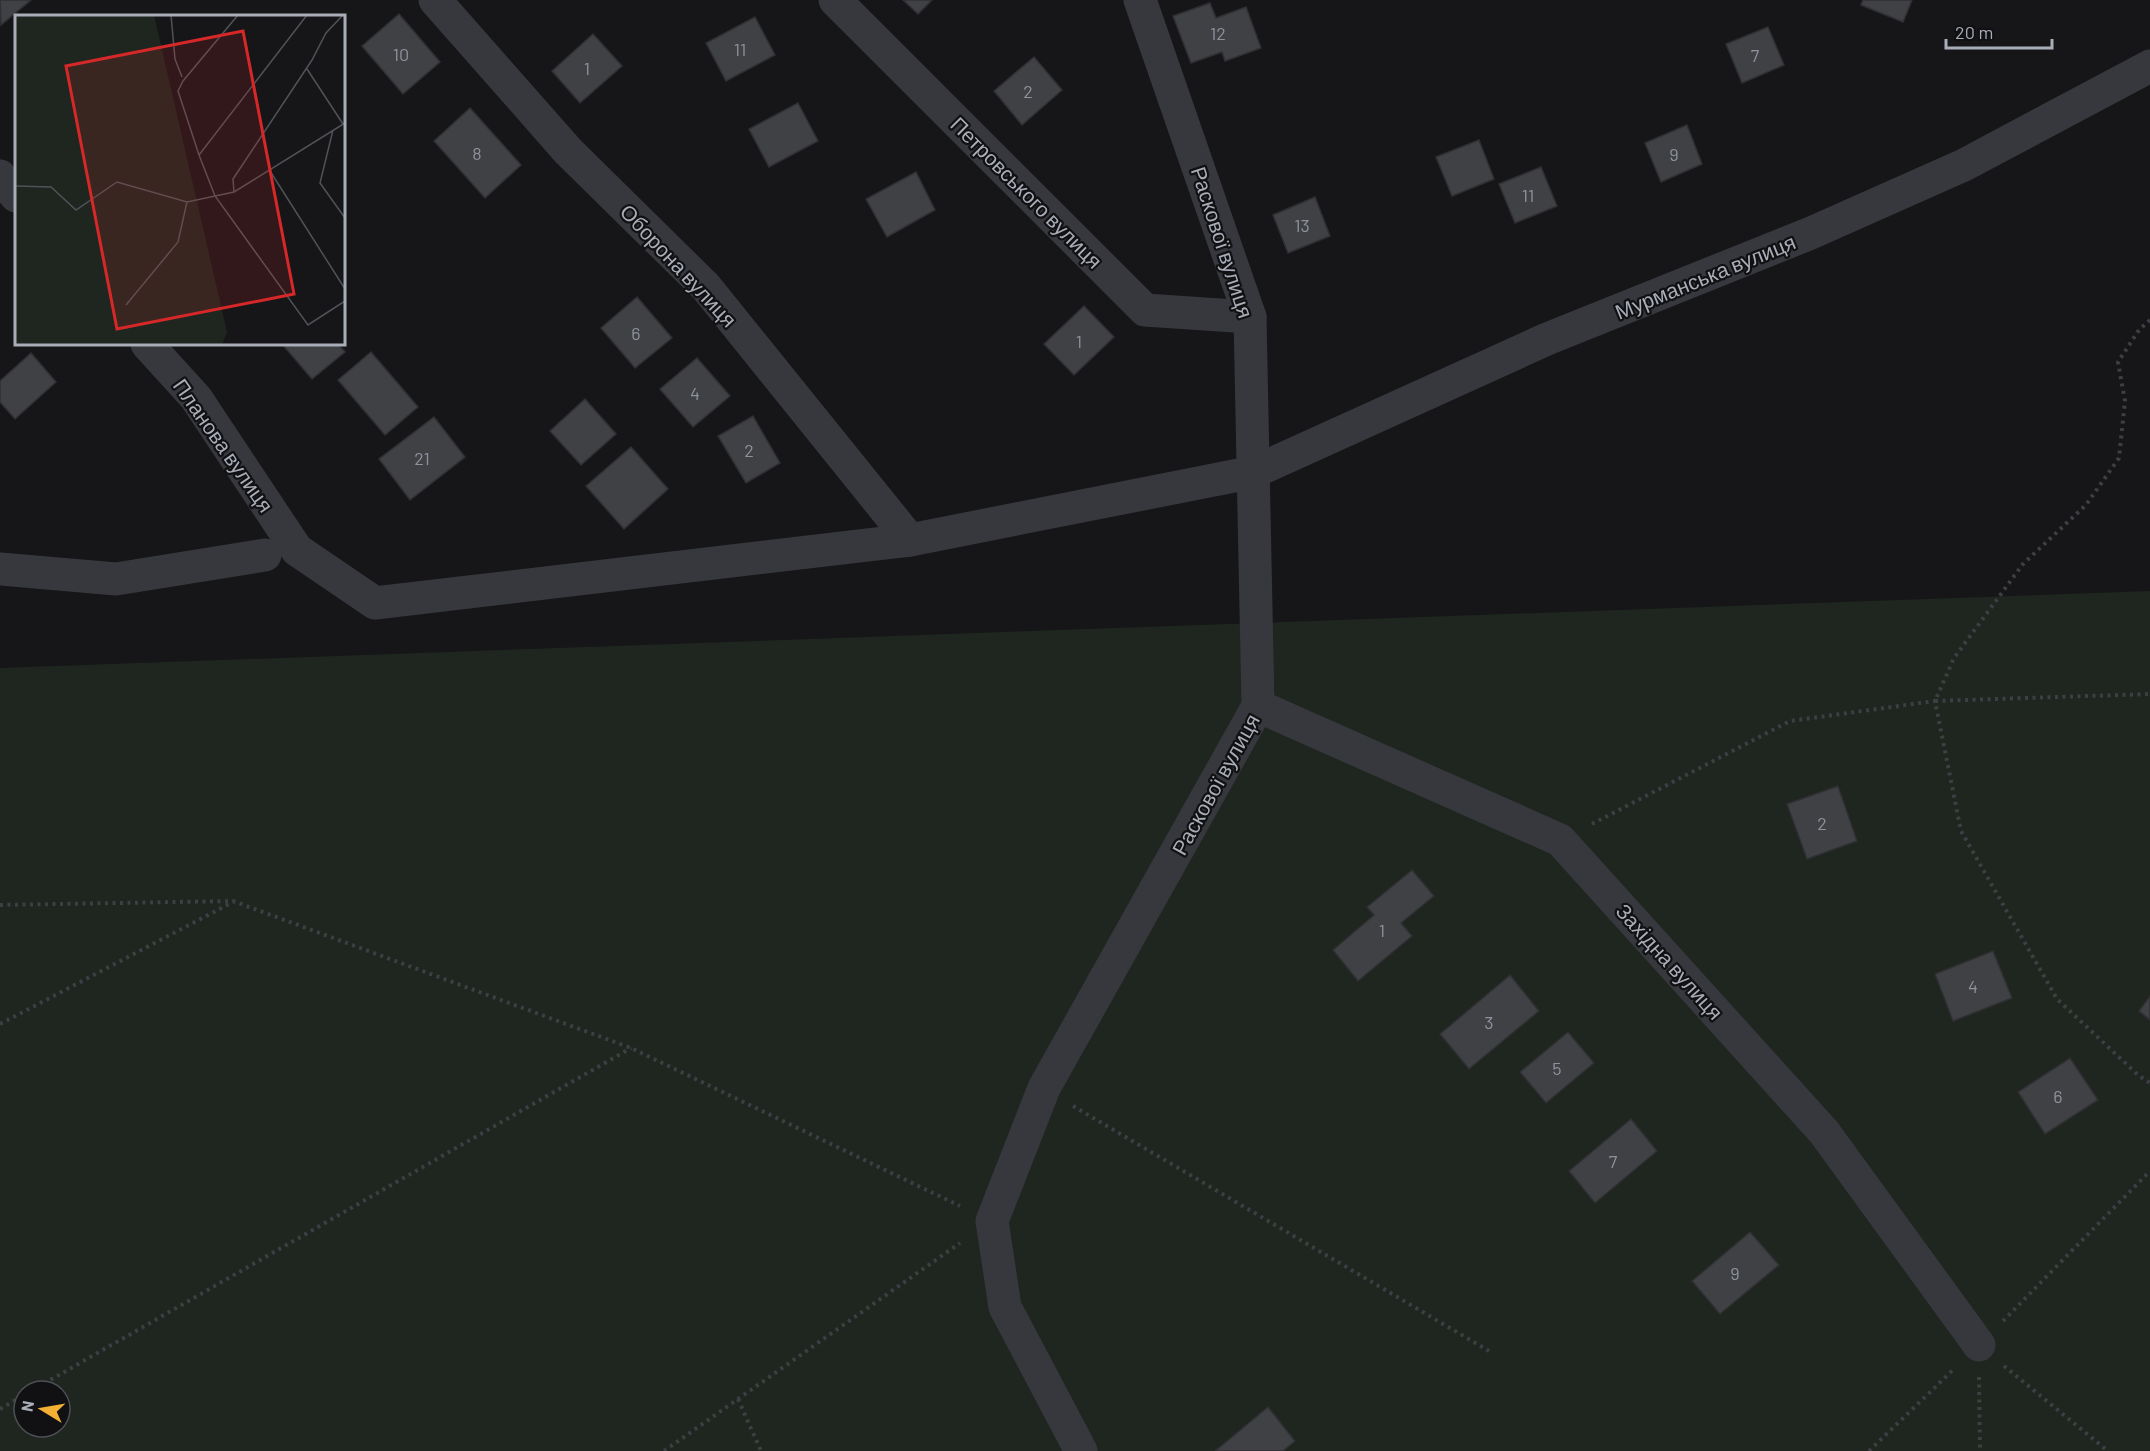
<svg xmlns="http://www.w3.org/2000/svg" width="2150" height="1451" viewBox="0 0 2150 1451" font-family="Barlow,sans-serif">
	<rect width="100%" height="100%" fill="#161618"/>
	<path fill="#1e261f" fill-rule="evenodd" d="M2150,591v860h-2150v-783zM24,1391h36v36h-36z"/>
	<g fill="#404145" stroke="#303034" stroke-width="1.5">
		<path d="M0,0h31l-30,25z"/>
		<path d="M903,0h29l-14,14z"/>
		<path d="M1863,0h49l-9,22 -42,-17z"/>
		<path d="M1210,3l6,15 30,-11 15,41 -36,13 -3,-9 -31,11 -18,-47z"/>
		<path d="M399,14l41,48 -37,32 -41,-48z"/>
		<path d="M755,17l20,38 -49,26 -20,-38z"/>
		<path d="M1768,27l16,38 -42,18 -16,-39z"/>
		<path d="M593,34l29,32 -42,37 -28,-32z"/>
		<path d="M1034,57l28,33 -40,35 -28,-34z"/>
		<path d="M798,103l20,38 -49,26 -20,-38z"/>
		<path d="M470,108l51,57 -36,33 -51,-57z"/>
		<path d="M1687,125l15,39 -41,18 -16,-39z"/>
		<path d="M1479,140l15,39 -42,17 -16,-39z"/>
		<path d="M1541,167l16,39 -42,17 -16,-39z"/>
		<path d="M916,172l19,38 -48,27 -21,-38z"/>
		<path d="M1315,197l15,39 -42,17 -15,-38z"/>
		<path d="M637,297l35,41 -37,30 -34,-40z"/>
		<path d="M1084,306l30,31 -40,38 -30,-31z"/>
		<path d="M282,344h56l7,8 -33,27z"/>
		<path d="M371,352l47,55 -33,28 -47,-55z"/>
		<path d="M31,353l25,29 -41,37 -15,-17v-21z"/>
		<path d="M697,358l33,38 -37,31 -33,-38z"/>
		<path d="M585,399l31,35 -35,31 -31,-34z"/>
		<path d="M753,416l27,47 -34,20 -28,-47z"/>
		<path d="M434,417l31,40 -55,43 -31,-41z"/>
		<path d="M631,447l37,42 -44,40 -38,-43z"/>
		<path d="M1838,786l19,55 -50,18 -20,-55z"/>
		<path d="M1412,870l22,26 -33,27 11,13 -54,45 -25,-31 41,-35 -7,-8z"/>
		<path d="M1993,951l19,47 -59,23 -18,-47z"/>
		<path d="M1510,975l29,36 -70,58 -29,-35z"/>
		<path d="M2150,996v24l-11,-9z"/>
		<path d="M1568,1032l26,31 -48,40 -26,-31z"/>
		<path d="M2070,1058l28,42 -53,34 -27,-42z"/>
		<path d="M1631,1119l26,32 -62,52 -26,-32z"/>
		<path d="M1750,1232l29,33 -59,49 -28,-33z"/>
		<path d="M1268,1407l27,34 -12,10h-68z"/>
	</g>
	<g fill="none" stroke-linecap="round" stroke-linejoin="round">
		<g stroke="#3d3f44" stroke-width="4" stroke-dasharray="3 4.5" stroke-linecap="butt">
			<path d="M2150,320l-11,10 -21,32 7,39 -6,57 -33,47 -63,59 -69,94 -19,43 215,-7"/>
			<path d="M1592,824l198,-103 145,-20 26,130 96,168 81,76 12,8"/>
			<path d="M0,905l233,-4 398,147 329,158"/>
			<path d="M0,1024l233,-122"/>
			<path d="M1073,1106l416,245"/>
			<path d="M2003,1321l147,-150"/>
			<path d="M2004,1366l104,85"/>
			<path d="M1979,1377l1,74"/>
			<path d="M31,1391l600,-343"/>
			<path d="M738,1399l23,52"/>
			<path d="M0,1409l24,-14"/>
			<path d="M664,1451l296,-208"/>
			<path d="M1869,1451l86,-83"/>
		</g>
		<g stroke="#37383d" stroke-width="33">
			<path d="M435,0l133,151 138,136 204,253"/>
			<path d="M835,0l310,310 105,7"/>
			<path d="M0,176l16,20"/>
			<path d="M147,344l49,54 101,152 78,53 535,-63 344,-68 293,-133 264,-106 153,-68 186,-99"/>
			<path d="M0,569l116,10 149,-24"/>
			<path d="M1258,706l302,134 264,292 155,213"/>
			<path d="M1081,1451l-76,-144 -13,-86 52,-133 214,-382 -8,-389 -110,-317"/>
		</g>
	</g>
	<g text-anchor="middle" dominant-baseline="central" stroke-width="4.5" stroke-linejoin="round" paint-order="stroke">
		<g font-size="18" fill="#8e929b">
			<text x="1218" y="33">12</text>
			<text x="740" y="49">11</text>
			<text x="401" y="54">10</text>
			<text x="1755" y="55">7</text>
			<text x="587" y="68">1</text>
			<text x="1028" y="91">2</text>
			<text x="477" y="153">8</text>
			<text x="1674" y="154">9</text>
			<text x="1528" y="195">11</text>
			<text x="1302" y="225">13</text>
			<text x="636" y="333">6</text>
			<text x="1079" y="341">1</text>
			<text x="695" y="393">4</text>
			<text x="749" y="450">2</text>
			<text x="422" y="458">21</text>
			<text x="1822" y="823">2</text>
			<text x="1382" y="930">1</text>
			<text x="1973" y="986">4</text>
			<text x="1489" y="1022">3</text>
			<text x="1557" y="1068">5</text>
			<text x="2058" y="1096">6</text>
			<text x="1613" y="1161">7</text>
			<text x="1735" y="1273">9</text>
		</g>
		<g font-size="21" fill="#a8adb8" stroke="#111113">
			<text transform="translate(1027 192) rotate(45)">Петровського вулиця</text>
			<text transform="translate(1223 242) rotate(72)">Раскової вулиця</text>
			<text transform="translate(679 265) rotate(47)">Оборона вулиця</text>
			<text transform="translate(1705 276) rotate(-22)">Мурманська вулиця</text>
			<text transform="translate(224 445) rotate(55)">Планова вулиця</text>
			<text transform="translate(1215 784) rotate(-61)">Раскової вулиця</text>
			<text transform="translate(1670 961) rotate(48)">Західна вулиця</text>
		</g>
	</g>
	<g transform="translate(15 15)">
		<rect width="330" height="330" fill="#161618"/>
		<path d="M0,0h139l73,317 -5,13h-207z" fill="#1e261f"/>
		<path fill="none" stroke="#505258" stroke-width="1.5" d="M156,0l4,44 7,18M223,0l-55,66 -5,10 21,64 16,41 93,129 37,-24M292,54l36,55M318,115l-13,53 25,35M184,140l108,-140M255,156l75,118M0,171l36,1 25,23 41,-28 70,20 47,-10 111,-69M219,177l-1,-13 79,-119 14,-27 17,-18M111,290l52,-63 9,-40"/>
		<path fill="#d62828" fill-opacity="0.15" stroke="#d62828" stroke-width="3" d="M228,16l51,263 -177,35 -51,-263z"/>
		<rect width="330" height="330" fill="none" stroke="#a8adb8" stroke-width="3"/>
	</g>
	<g transform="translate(42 1409) rotate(281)"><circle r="28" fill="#111113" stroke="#4d4f55" stroke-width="1.5"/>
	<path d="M0-4.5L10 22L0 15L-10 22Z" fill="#f2b134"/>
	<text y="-9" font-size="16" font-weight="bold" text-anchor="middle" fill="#a8adb8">N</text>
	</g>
	<path d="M1946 39v9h106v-9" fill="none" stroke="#a8adb8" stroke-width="3"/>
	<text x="1955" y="39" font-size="18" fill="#a8adb8" stroke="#111113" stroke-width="4.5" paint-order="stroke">20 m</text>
</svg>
